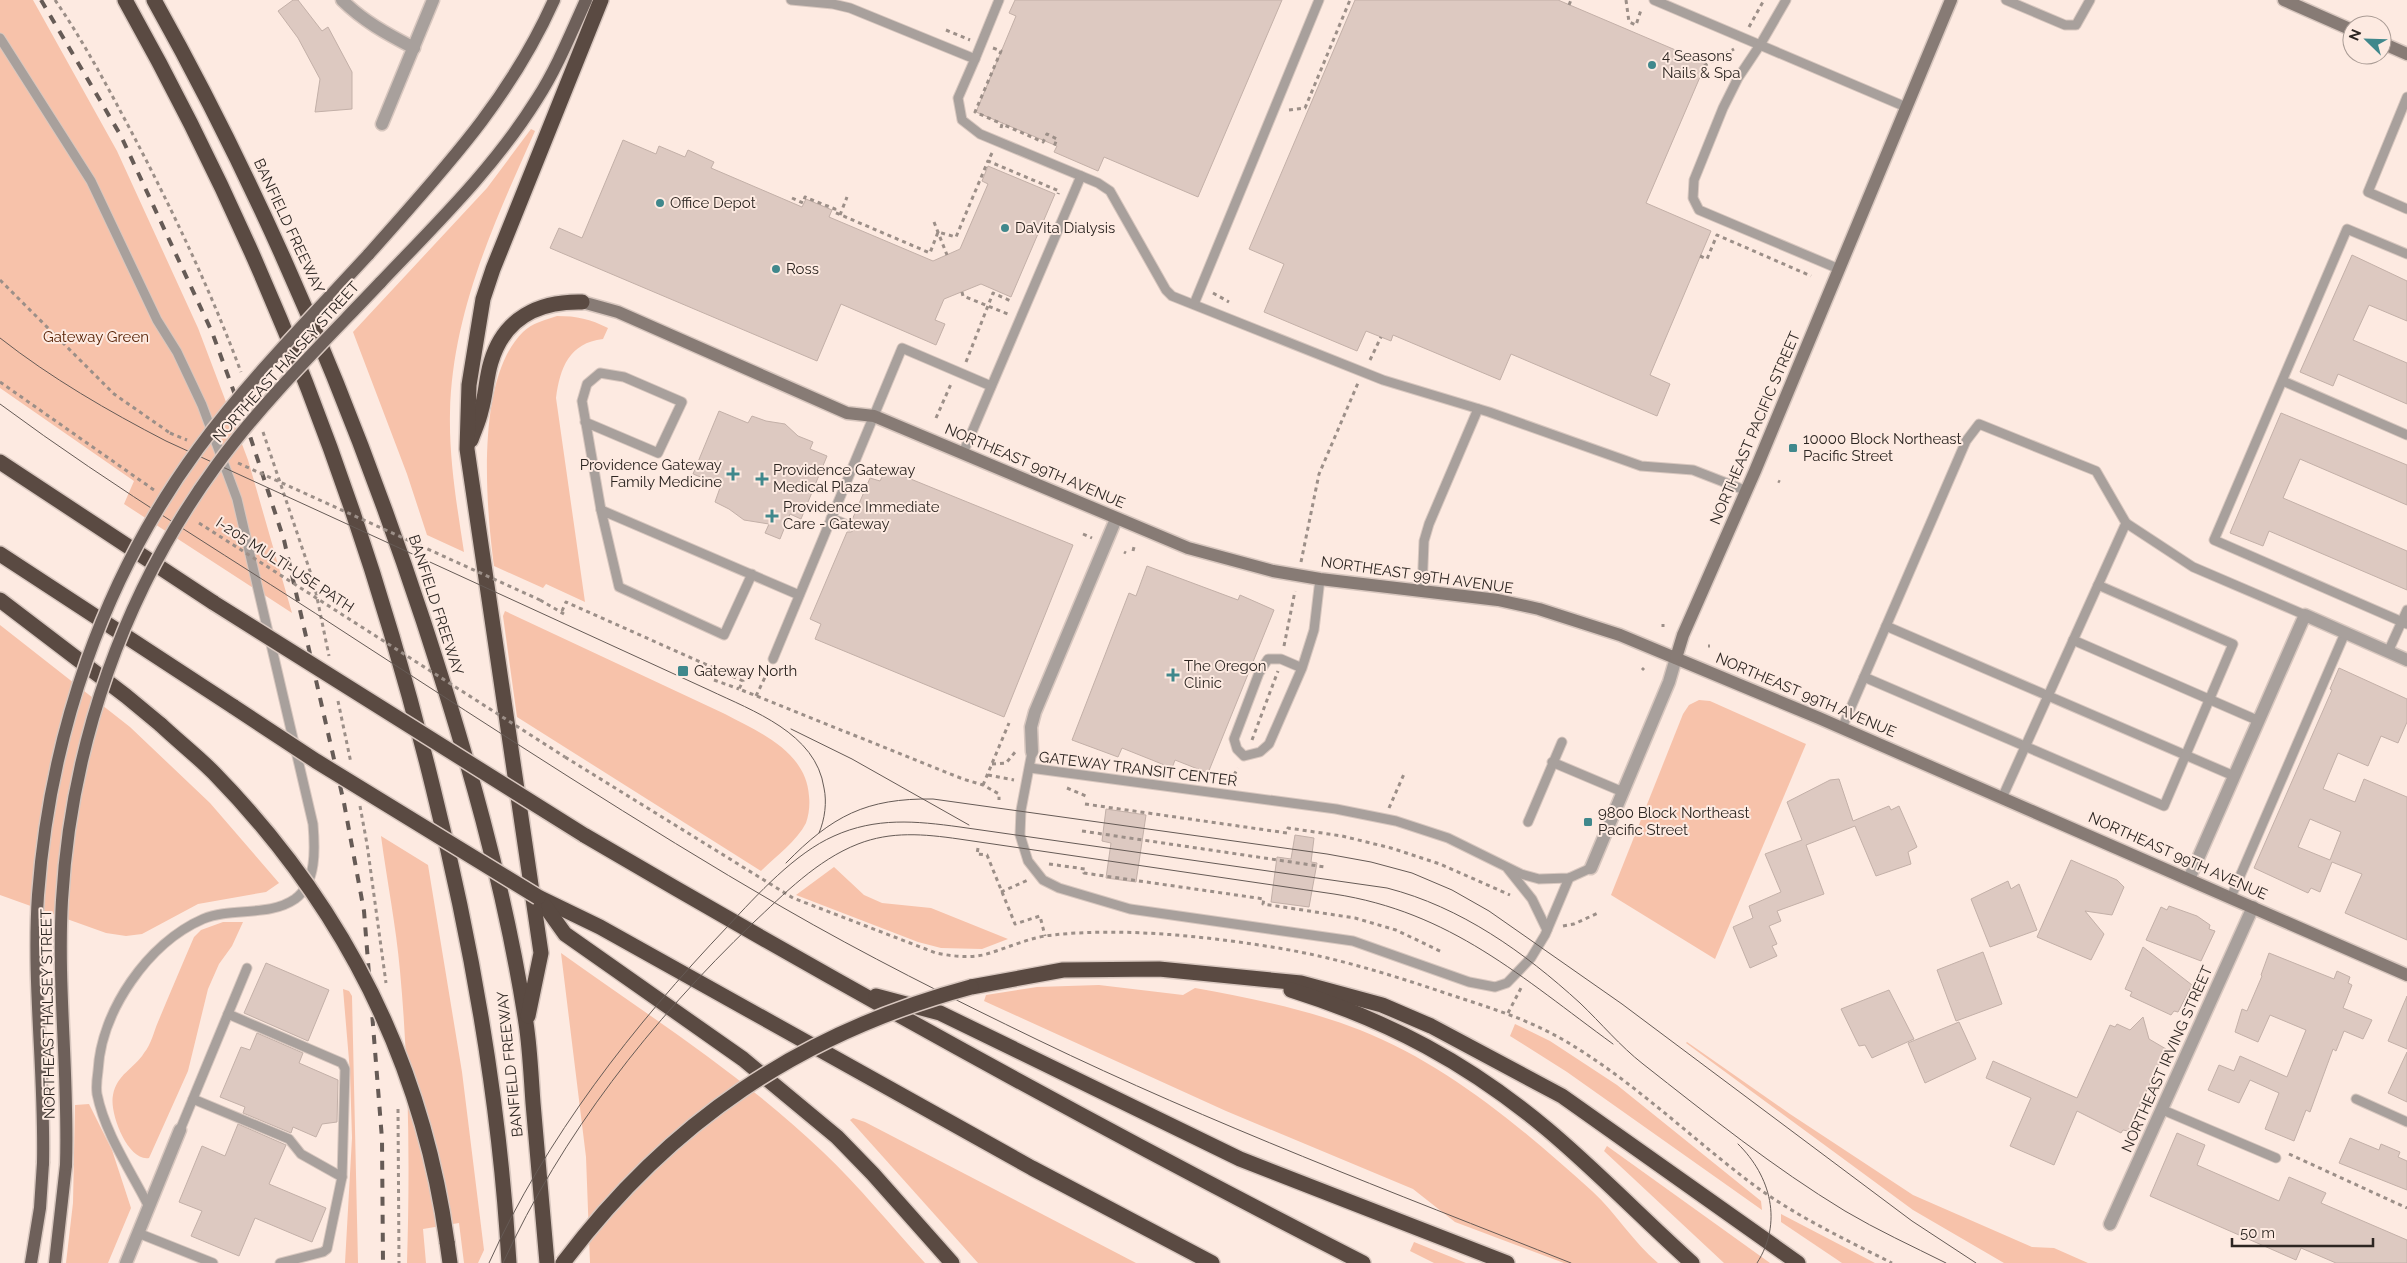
<svg xmlns="http://www.w3.org/2000/svg" width="2407" height="1263" viewBox="0 0 2407 1263" font-family="Raleway,sans-serif">
	<rect width="100%" height="100%" fill="#fdeae1"/>
	<g fill="#f7c2aa">
		<path d="M0,0h33l84,151 81,177 50,132 44,153 -168,-109 10,-23 -134,-93z"/>
		<path d="M531,129l4,2c-40,90 -83,181 -85,282 -1,47 7,93 14,139l-37,-17 -20,-61 -54,-142 134,-144z"/>
		<path d="M557,316c20,0 33,3 51,12l-5,11c-34,4 -43,29 -47,59l29,204 -39,-18 -3,4 -49,-22c-8,-60 -19,-187 29,-234 9,-9 22,-12 34,-16z"/>
		<path d="M505,611l220,103c34,18 81,37 84,82 1,9 0,18 -3,27 -9,18 -31,34 -45,48l-244,-154 -14,-101z"/>
		<path d="M0,625l130,102 80,76 69,80 -13,9 -68,12 -56,30 -16,2 -20,-3 -106,-38z"/>
		<path d="M1699,700l11,1 96,43 -91,215 -104,-64 72,-181 6,-9z"/>
		<path d="M381,836l47,29 34,207 22,178 -6,13h-14l-5,-40 -36,6 3,34h-19c3,-97 2,-195 -7,-292 -4,-45 -13,-90 -19,-135z"/>
		<path d="M834,867l30,28 18,8 49,5 77,31 -26,10 -41,-1 -23,-6 -122,-47z"/>
		<path d="M223,922h20l-11,24 -13,18 -11,25 -20,82 -39,87c-21,4 -40,-45 -36,-63 4,-21 21,-26 31,-42 7,-8 10,-22 14,-31 12,-29 24,-57 36,-85l7,-7z"/>
		<path d="M561,953c88,63 183,123 262,199 36,34 68,74 102,111h-335l-4,-106z"/>
		<path d="M1099,985l84,10 12,-7c56,10 111,21 165,42 88,35 162,98 232,161 24,22 41,51 66,72h-94l-109,-41 -42,-33 -187,-78 -242,-110 2,-6 51,-8z"/>
		<path d="M343,989l6,2 3,5 6,267h-13l7,-125 -2,-66z"/>
		<path d="M1515,1024l35,17 67,44 144,116 1,9 -195,-138 -57,-36z"/>
		<path d="M1687,1042l103,72 123,81 119,52 22,1 34,15h-84l-91,-53 -227,-167z"/>
		<path d="M89,1104l23,46 19,58 -23,55h-42l7,-60 2,-98z"/>
		<path d="M853,1118l12,4 271,141h-158l-128,-143z"/>
		<path d="M1607,1146l163,117h-46l-120,-112z"/>
		<path d="M1781,1214l94,49h-33l-61,-41z"/>
		<path d="M1414,1242l52,21h-32l-24,-12z"/>
	</g>
	<g fill="#ddc9c1" stroke="#c3b0a8" fill-rule="evenodd">
		<path d="M293,0h5l24,31 6,-4 24,45v37l-37,3 5,-33 -22,-41 -20,-27z"/>
		<path d="M1015,0h267l-84,197 -94,-40 -6,14 -44,-19 3,-6 -81,-34 40,-96 -7,-3z"/>
		<path d="M1355,0h203l148,63 -60,140 65,28 -61,144 20,9 -13,32 -146,-62 -11,26 -107,-45 -2,6 -25,-10 -9,20 -93,-39 20,-48 -35,-15z"/>
		<path d="M623,140l33,14 3,-8 26,11 3,-7 26,12 -3,6 91,39 4,-8 26,11 -3,7 104,44 27,-12 28,-65 -6,-3 6,-15 67,28 -44,103 -30,-13 -37,15 -9,21 10,4 -9,21 -95,-41 -24,57 -267,-113 9,-20 23,10z"/>
		<path d="M2352,255l55,26v40l-38,-16 -16,35 54,23v41l-69,-30 -5,12 -33,-14z"/>
		<path d="M719,411l29,12 4,-7 14,5 19,3 13,12 15,6 -3,7 17,7 -26,63 -11,-5 -10,25 -15,-6 4,-9 -25,-4 -15,-11 -14,-7 6,-17 -28,-11z"/>
		<path d="M2281,413l126,52v40l-107,-46 -17,39 124,53v39l-138,-59 -6,15 -33,-13z"/>
		<path d="M886,469l187,76 -69,172 -189,-78 6,-15 -11,-5 37,-87h4l5,-3 -1,-6 -3,-3 18,-42 10,3z"/>
		<path d="M1147,566l91,34 2,-5 34,15 -66,163 -33,-13 -3,8 -50,-20 -4,9 -46,-17 57,-147 7,3z"/>
		<path d="M2339,668l68,31v23l-9,21 -17,-7 -13,30 -30,-13 -15,36 32,13 9,-23 43,18v143l-62,-27 17,-39 -30,-12 -12,30 -9,-4 -3,5 -54,-25 78,-178 -2,-1zM2310,819l31,13 -11,28 -32,-13z"/>
		<path d="M1839,779l14,42 36,-15 2,4 8,-4 18,41 -9,5 3,12 -35,12 -21,-50 -49,19 18,49 -47,17 4,10 -12,5 8,18 -5,2 5,10 -27,12 -17,-41 20,-9 -4,-12 32,-14 -16,-38 37,-14 -15,-38 43,-22z"/>
		<path d="M1106,809l40,6 -10,67 -30,-4 5,-35 -9,-2z"/>
		<path d="M1295,835l19,3 -3,24 6,1 -8,44 -38,-5 6,-45 14,2z"/>
		<path d="M2071,860l46,20 7,7 -12,28 -27,-4 19,23 -13,26 -54,-23z"/>
		<path d="M2008,881l3,8 8,-5 18,46 -47,17 -19,-48z"/>
		<path d="M2169,906l28,10 13,9 -1,4 6,2 -14,30 -55,-21 15,-33 6,3z"/>
		<path d="M2143,947l49,38 -14,27 -4,-1 -3,4 -41,-19 2,-4 -7,-3z"/>
		<path d="M1983,952l19,52 -46,17 -19,-51z"/>
		<path d="M2269,953l65,26 3,-8 13,6 -2,6 4,2 -9,23 29,12 -9,19 -19,-8 -8,20 -3,-2 -23,63 -4,-2 -12,31 -29,-12 14,-36 -29,-13 -11,23 -31,-13 11,-25 15,6 6,-15 47,21 19,-47 -36,-15 -12,27 -23,-10 7,-23 5,2 15,-35 -1,-1z"/>
		<path d="M266,963l63,27 -21,51 -64,-28z"/>
		<path d="M1889,990l25,49 -42,19 -7,-13 -6,1 -18,-37z"/>
		<path d="M2407,996v53l-19,-8z"/>
		<path d="M2143,1017l6,22 17,10 -38,82 -5,-1 -2,3 -44,-22 -23,54 -44,-19 21,-48 -45,-20 7,-17 84,37 33,-73 5,2 2,-3 13,6z"/>
		<path d="M1959,1022l17,37 -51,24 -17,-40z"/>
		<path d="M257,1033l46,20 -4,10 39,17 -1,42 -15,2 -6,13 -23,-10 -2,6 -48,-20 2,-6 -25,-10 21,-50 9,3z"/>
		<path d="M2407,1052v50l-19,-9z"/>
		<path d="M238,1124l48,21 -17,39 57,24 -14,34 -57,-24 -16,38 -48,-20 11,-25 -23,-9 23,-56 23,10z"/>
		<path d="M2177,1133l28,12 -8,20 82,36 10,-24 37,16 -5,10 86,37v23h-71l-35,-15 -5,12 -146,-64z"/>
		<path d="M2350,1138l29,12 2,-6 19,8 -2,5 9,4v29l-68,-27z"/>
	</g>
	<g fill="none" stroke-linecap="round" stroke-linejoin="round">
		<defs>
			<g id="lane">
				<path d="M791,0l42,4 17,4 125,51 -17,39 4,22 18,14 118,49 12,8 56,99 6,6 211,84 106,32 152,54 52,4 54,21"/>
				<path d="M1654,0l106,45 26,-45"/>
				<path d="M2006,0l59,25h11l14,-25"/>
				<path d="M0,38l91,143 66,139 20,32 25,53 35,94 76,325c2,24 4,59 -18,75 -26,18 -63,8 -92,20 -55,24 -102,92 -105,152 -1,7 -2,16 -1,23 8,40 34,77 52,113"/>
				<path d="M975,59l24,-59"/>
				<path d="M2407,97l-39,95 39,17"/>
				<path d="M2407,254l-60,-25 -133,311 193,84"/>
				<path d="M1839,269l-140,-59 -6,-12 1,-18 29,-72 15,-30 22,-33 146,62"/>
				<path d="M1194,304l125,-304"/>
				<path d="M2283,381l124,54"/>
				<path d="M585,422l73,31 24,-51 -58,-25 -24,-4 -13,11 -5,17 19,109"/>
				<path d="M963,453l118,-277"/>
				<path d="M831,518l19,8"/>
				<path d="M2126,523l67,44 112,48"/>
				<path d="M752,574l-28,61 -105,-48 -18,-77 198,85"/>
				<path d="M1422,591l2,-50 5,-17 49,-115"/>
				<path d="M1886,626l348,150"/>
				<path d="M2073,640l186,81"/>
				<path d="M2388,652l19,-42"/>
				<path d="M773,659l129,-311 89,38"/>
				<path d="M1302,668l-21,-9h-13l-9,14 -25,66 3,10 7,7 16,-4 9,-8 33,-76 12,-38 6,-51"/>
				<path d="M1864,677l300,129 69,-162 -135,-59"/>
				<path d="M1842,728l124,-287 13,-17 117,47 30,52 -124,275"/>
				<path d="M1032,752l-11,58 -1,25 8,26 15,19 16,8 71,21 223,32 116,41 26,5 12,-4 24,-25 14,-23 24,-57"/>
				<path d="M1552,762l71,30"/>
				<path d="M1030,768l306,41 60,12 52,17 73,36 18,5 30,-1 22,-10"/>
				<path d="M1528,822l34,-80"/>
				<path d="M1508,869l24,30 15,31"/>
				<path d="M2231,897l114,-264"/>
				<path d="M228,1014l114,49 3,6 -3,108"/>
				<path d="M193,1099l96,40 12,15 41,23 -15,72 -4,3 -43,11"/>
				<path d="M2356,1099l51,23"/>
				<path d="M2163,1110l113,48"/>
				<path d="M180,1130l67,-162"/>
				<path d="M138,1233l75,30"/>
			</g>
			<g id="street">
				<path d="M342,0c21,21 45,34 72,48"/>
				<path d="M382,124l51,-124"/>
				<path d="M1032,752l-1,-25 4,-15 81,-193"/>
				<path d="M1591,868l78,-186 7,-24"/>
				<path d="M2189,879l116,-264 102,45"/>
				<path d="M2110,1224l143,-317"/>
				<path d="M126,1263l54,-133"/>
			</g>
			<g id="secondary">
				<path d="M2284,0l68,30"/>
				<path d="M2382,43l25,11"/>
				<path d="M582,302l36,10 229,101 27,3 314,132 85,23 47,8 178,21 41,9 81,26 199,83 588,257"/>
				<path d="M1676,658l7,-23 72,-164 196,-471"/>
			</g>
			<g id="primary">
				<path d="M368,255c73,-83 140,-152 186,-255"/>
				<path d="M380,283c56,-59 114,-115 157,-184 20,-31 34,-66 49,-99"/>
				<path d="M31,1263l9,-55 3,-45"/>
				<path d="M55,1263l11,-98"/>
			</g>
			<g id="highway">
				<path d="M125,0c139,247 241,514 308,788 39,156 67,314 76,475"/>
				<path d="M154,0c111,198 198,405 269,620 43,132 82,266 103,403 4,26 5,53 7,80 5,53 9,107 14,160"/>
				<path d="M471,440c3,-9 8,-19 10,-29 5,-16 5,-33 10,-49 13,-44 48,-61 91,-60"/>
				<path d="M0,462l214,141"/>
				<path d="M0,554l234,153"/>
				<path d="M0,600l126,96 35,29"/>
				<path d="M584,835c256,150 515,293 779,428"/>
				<path d="M538,897l62,30 432,241 180,95"/>
				<path d="M540,899l25,35 178,125 94,78 36,37 79,89"/>
				<path d="M971,987l92,-17 96,-1 142,14 81,22 49,21 131,70 236,167"/>
				<path d="M1291,990c98,31 177,73 256,139 50,42 96,90 145,134"/>
				<path d="M876,996l64,17 300,146 267,104"/>
				<path d="M528,1016l13,-63 -74,-504 2,-64 14,-86 10,-30 108,-269"/>
				<path d="M447,1242l3,21"/>
			</g>
		</defs>
		<use href="#lane" stroke="#d8c7bf" stroke-width="11"/>
		<use href="#street" stroke="#d8c7bf" stroke-width="15"/>
		<use href="#secondary" stroke="#d8c7bf" stroke-width="15"/>
		<use href="#primary" stroke="#d8c7bf" stroke-width="15"/>
		<use href="#highway" stroke="#d8c7bf" stroke-width="18"/>
		<g stroke="#9c8f88" stroke-width="3" stroke-dasharray="4 4" stroke-linecap="butt">
			<path d="M55,0c29,42 52,86 76,131 41,78 79,158 110,241"/>
			<path d="M1626,0l3,22 7,3 5,-15"/>
			<path d="M1569,5l2,-5"/>
			<path d="M1749,27l15,-27"/>
			<path d="M946,30l24,10"/>
			<path d="M993,48l8,3 -26,61 27,12"/>
			<path d="M1704,66l30,-17"/>
			<path d="M1289,110l16,-2 45,-108"/>
			<path d="M1001,128l1,-4 41,18 4,-8 10,5 -4,10"/>
			<path d="M992,153l-4,8 71,30 -1,3"/>
			<path d="M792,198l11,5 2,-6 30,12 -1,3 96,41 8,-21 18,5 32,-76"/>
			<path d="M840,215l7,-18"/>
			<path d="M934,222l13,33"/>
			<path d="M1700,256l7,3 10,-24 94,41"/>
			<path d="M0,280l114,114 56,39"/>
			<path d="M962,292l1,4 45,18"/>
			<path d="M1213,293l16,9"/>
			<path d="M1370,360l11,-23"/>
			<path d="M966,362l27,-69 18,8v-2"/>
			<path d="M0,382l154,108"/>
			<path d="M936,418l15,-34"/>
			<path d="M263,432l51,151 15,73"/>
			<path d="M1778,481l2,1"/>
			<path d="M1083,534l9,4"/>
			<path d="M1133,551l1,-4"/>
			<path d="M1124,552l2,1"/>
			<path d="M1301,562l18,-88 39,-91"/>
			<path d="M540,600l24,14"/>
			<path d="M562,611l4,-9 177,79 -4,8 224,90 20,6 16,9v6"/>
			<path d="M1663,624v3"/>
			<path d="M1284,646l11,-55"/>
			<path d="M1708,646h2"/>
			<path d="M1642,670l2,-2"/>
			<path d="M714,680l25,9"/>
			<path d="M756,696l12,-25"/>
			<path d="M338,701l13,62"/>
			<path d="M1252,740l26,-69"/>
			<path d="M565,757l228,141 143,55c15,3 31,5 47,2 23,-6 46,-18 70,-20 72,-8 160,2 231,14 57,10 111,27 167,46 40,13 79,25 116,47 67,40 122,94 184,141 43,32 93,56 141,80"/>
			<path d="M992,764l14,-1 10,-12"/>
			<path d="M988,775l26,5"/>
			<path d="M1230,782l8,-14"/>
			<path d="M983,785l26,-62"/>
			<path d="M1067,788l19,8"/>
			<path d="M1085,804l202,29 1,-5 54,8 49,12 49,16 70,31"/>
			<path d="M360,806l7,38 19,139"/>
			<path d="M1389,808l15,-34"/>
			<path d="M1082,831l243,36"/>
			<path d="M978,848l-1,6 10,1 28,69 25,-8 5,20"/>
			<path d="M1049,864l36,5 -1,4 180,26 -1,5 92,14 41,12 46,22"/>
			<path d="M1001,892l27,-12"/>
			<path d="M1563,926l11,-2 24,-11"/>
			<path d="M1508,1013l13,-25"/>
			<path d="M398,1109l1,154"/>
			<path d="M2289,1154l118,54"/>
		</g>
		<use href="#lane" stroke="#a8a09c" stroke-width="9"/>
		<use href="#street" stroke="#a8a09c" stroke-width="12"/>
		<use href="#secondary" stroke="#877b75" stroke-width="12"/>
		<use href="#primary" stroke="#6e605a" stroke-width="12"/>
		<use href="#highway" stroke="#5a4a42" stroke-width="15"/>
		<g stroke="#665b56" stroke-width="1">
			<path d="M0,338c51,40 108,73 166,103l543,249c44,21 107,43 115,98 3,14 1,31 -5,45"/>
			<path d="M0,404c116,86 241,160 361,239 139,90 278,181 421,264 83,48 169,91 256,133 174,84 354,152 533,223"/>
			<path d="M791,729l61,30 117,66"/>
			<path d="M786,863c46,-47 80,-65 147,-64l394,55 44,8 41,11 40,17 37,21 133,93 290,217 64,42"/>
			<path d="M1738,1144c33,32 45,79 19,119"/>
			<path d="M489,1263c57,-126 144,-237 239,-337 29,-31 67,-73 106,-90 42,-19 82,-15 126,-9l427,61c74,19 137,64 193,115 21,20 40,43 63,61 65,51 131,104 202,147 32,19 67,35 101,52"/>
			<path d="M503,1263c59,-129 148,-242 250,-340 31,-29 64,-63 105,-79 33,-13 66,-10 101,-5l375,55c117,18 187,83 279,150"/>
		</g>
		<path stroke="#665b56" stroke-width="4" stroke-dasharray="9 9" stroke-linecap="butt" d="M41,0l80,136 91,196 37,101 35,107 60,263 20,108 18,228 1,124"/>
		<defs>
			<g id="primary-bridge">
				<path d="M43,1163c2,-90 -11,-179 -5,-268 12,-161 65,-316 160,-446 51,-69 112,-131 170,-194"/>
				<path d="M66,1165c3,-89 -9,-177 -4,-265 9,-156 62,-308 154,-434 48,-66 108,-124 164,-183"/>
			</g>
			<g id="highway-bridge">
				<path d="M214,603l370,232"/>
				<path d="M234,707l82,54 222,136"/>
				<path d="M161,725c17,16 36,31 53,48 128,131 208,288 233,469"/>
				<path d="M563,1263c106,-141 237,-230 408,-276"/>
			</g>
		</defs>
		<use href="#primary-bridge" stroke="#d8c7bf" stroke-width="15" stroke-linecap="butt"/>
		<use href="#highway-bridge" stroke="#d8c7bf" stroke-width="18" stroke-linecap="butt"/>
		<g stroke="#9c8f88" stroke-width="3" stroke-dasharray="4 4" stroke-linecap="butt">
			<path d="M170,433l17,7"/>
			<path d="M238,463l302,137"/>
			<path d="M199,523l366,234"/>
		</g>
		<use href="#primary-bridge" stroke="#6e605a" stroke-width="12"/>
		<use href="#highway-bridge" stroke="#5a4a42" stroke-width="15"/>
	</g>
	<g fill="#40888c" stroke="#fdeae1" stroke-width="2">
		<circle cx="1652" cy="65" r="5"/>
		<circle cx="660" cy="203" r="5"/>
		<circle cx="1005" cy="228" r="5"/>
		<circle cx="776" cy="269" r="5"/>
		<rect x="1788" y="443" width="10" height="10" rx="2.5"/>
		<path d="M730.5 466.5h5v5h5v5h-5v5h-5v-5h-5v-5h5z"/>
		<path d="M759.5 471.5h5v5h5v5h-5v5h-5v-5h-5v-5h5z"/>
		<path d="M769.5 508.5h5v5h5v5h-5v5h-5v-5h-5v-5h5z"/>
		<rect x="677" y="665" width="12" height="12" rx="2.5"/>
		<path d="M1170.5 667.5h5v5h5v5h-5v5h-5v-5h-5v-5h5z"/>
		<rect x="1583" y="817" width="10" height="10" rx="2.5"/>
	</g>
	<g text-anchor="middle" dominant-baseline="central" stroke-width="4" stroke-linejoin="round" paint-order="stroke">
		<g font-size="15" fill="#2d2622" stroke="#fdeae1" text-anchor="start">
			<text x="1662" y="56">4 Seasons<tspan x="1662" dy="17">Nails &amp; Spa</tspan></text>
			<text x="670" y="203">Office Depot</text>
			<text x="1015" y="228">DaVita Dialysis</text>
			<text x="786" y="269">Ross</text>
			<text x="1803" y="439">10000 Block Northeast<tspan x="1803" dy="17">Pacific Street</tspan></text>
			<text x="722" y="465" text-anchor="end">Providence Gateway<tspan x="722" dy="17">Family Medicine</tspan></text>
			<text x="773" y="470">Providence Gateway<tspan x="773" dy="17">Medical Plaza</tspan></text>
			<text x="783" y="507">Providence Immediate<tspan x="783" dy="17">Care - Gateway</tspan></text>
			<text x="1184" y="666">The Oregon<tspan x="1184" dy="17">Clinic</tspan></text>
			<text x="694" y="671">Gateway North</text>
			<text x="1598" y="813">9800 Block Northeast<tspan x="1598" dy="17">Pacific Street</tspan></text>
		</g>
		<g font-size="15" fill="#2d2622" stroke="#fdeae1">
			<text transform="translate(289 226) rotate(65)">BANFIELD FREEWAY</text>
			<text transform="translate(286 362) rotate(-48)">NORTHEAST HALSEY STREET</text>
			<text transform="translate(1755 428) rotate(-67)">NORTHEAST PACIFIC STREET</text>
			<text transform="translate(1035 466) rotate(23)">NORTHEAST 99TH AVENUE</text>
			<text transform="translate(285 565) rotate(33)">I-205 MULTI-USE PATH</text>
			<text transform="translate(1417 575) rotate(8)">NORTHEAST 99TH AVENUE</text>
			<text transform="translate(436 605) rotate(72)">BANFIELD FREEWAY</text>
			<text transform="translate(1806 695) rotate(23)">NORTHEAST 99TH AVENUE</text>
			<text transform="translate(1138 769) rotate(7)">GATEWAY TRANSIT CENTER</text>
			<text transform="translate(2178 856) rotate(24)">NORTHEAST 99TH AVENUE</text>
			<text transform="translate(48 1014) rotate(-91)">NORTHEAST HALSEY STREET</text>
			<text transform="translate(2167 1059) rotate(-66)">NORTHEAST IRVING STREET</text>
			<text transform="translate(510 1064) rotate(-96)">BANFIELD FREEWAY</text>
		</g>
		<g font-size="15" fill="#541e00" stroke="#fdeae1">
			<text x="96" y="337">Gateway Green</text>
		</g>
	</g>
	<g transform="translate(2367 40) rotate(293)"><circle r="24" fill="#fdeae1" stroke="#aa9c95"/>
	<path d="M0-4L9 19L0 12L-9 19Z" fill="#40888c"/>
	<text y="-8" font-size="14" font-weight="bold" text-anchor="middle" fill="#2d2622">N</text>
	</g>
	<path d="M2232 1238v8h141v-8" fill="none" stroke="#2d2622" stroke-width="2.5"/>
	<text x="2240" y="1238" font-size="15" fill="#2d2622" stroke="#fdeae1" stroke-width="4" paint-order="stroke">50 m</text>
</svg>
